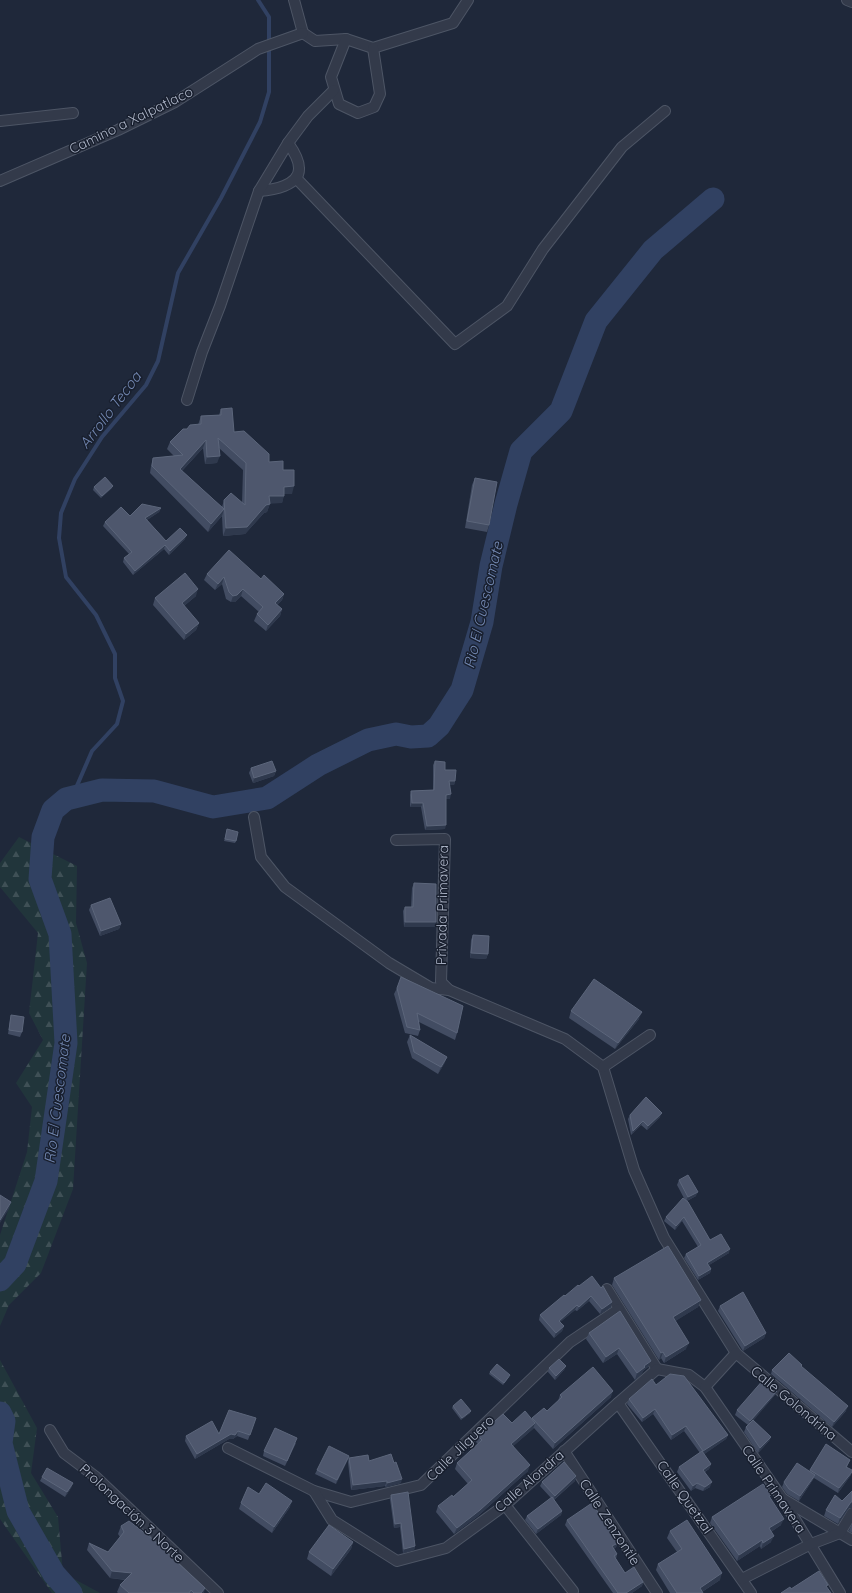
<svg xmlns="http://www.w3.org/2000/svg" width="852" height="1593" viewBox="0 0 852 1593" font-family="Quicksand,sans-serif">
	<defs>
		<pattern id="forest-firs" width="22" height="20" patternUnits="userSpaceOnUse"><rect width="22" height="20" fill="#21353b"/><path d="M5 1l3.5 6h-7zM16 11l3.5 6h-7z" fill="#3f5056"/></pattern>
	</defs>
	<rect width="100%" height="100%" fill="#1f283a"/>
	<g fill="url(#forest-firs)">
		<path d="M19,837l58,29 -1,57 11,40 -14,226 -32,84 -32,32 -9,21v-91l27,-83 5,-45 -16,-24 27,-43 -14,-27 9,-80 -38,-46v-24z"/>
		<path d="M0,1360l37,68 -6,45 27,44 5,56 37,20h-48l-52,-74z"/>
	</g>
	<g fill="none" stroke-linecap="round" stroke-linejoin="round">
		<path stroke="#314162" stroke-width="4" d="M66,799l10,-11 16,-37 25,-27 6,-23 -8,-23v-24l-19,-39 -30,-38 -7,-39 2,-25 14,-34 27,-42 44,-52 12,-24 20,-88 43,-75 39,-76 9,-30v-75l-11,-17"/>
		<g stroke="#314162" stroke-width="23">
			<path d="M0,1280l15,-16 31,-83 20,-138 -6,-109 -20,-55 3,-42 10,-27 13,-11 36,-9 52,1 59,16 54,-9 51,-33 50,-25 28,-6 15,3 17,-1 11,-10 23,-36 20,-68 9,-56 15,-62 15,-53 40,-40 35,-90 57,-71 60,-51"/>
			<path d="M0,1413l4,8 -3,22 17,68 36,63 17,19"/>
		</g>
		<defs>
			<g id="street">
				<path d="M294,0l9,33"/>
				<path d="M847,0l5,2"/>
				<path d="M303,33l12,8 31,-2 27,9 80,-25 15,-23"/>
				<path d="M346,39l-15,38 8,27 19,9 16,-6 6,-13 -7,-46"/>
				<path d="M0,121l73,-8"/>
				<path d="M296,178l159,166 52,-38 36,-57 79,-102 43,-36"/>
				<path d="M0,181l118,-51 57,-28 83,-53 45,-16"/>
				<path d="M259,191c13,-1 41,-5 40,-23 0,-9 -6,-18 -11,-25"/>
				<path d="M187,400l15,-48 18,-46 39,-115 29,-48 20,-27 26,-26"/>
				<path d="M254,817l7,40 24,30 104,76 42,25 18,2 116,49 38,28 31,103 30,68 72,115 116,99"/>
				<path d="M396,840l49,-1 -4,143 8,8"/>
				<path d="M603,1067l47,-32"/>
				<path d="M607,1289l50,80"/>
				<path d="M657,1369l32,6 16,12 77,111 58,95"/>
				<path d="M705,1387l31,-34"/>
				<path d="M618,1403l133,190"/>
				<path d="M50,1430l14,23 32,24 122,116"/>
				<path d="M228,1448l86,43 37,11 70,-17 149,-143 49,-33"/>
				<path d="M564,1451l93,142"/>
				<path d="M314,1491l18,29 65,41 49,-13 59,-43 113,-102 39,-34"/>
				<path d="M783,1499l69,41"/>
				<path d="M505,1505l68,86"/>
				<path d="M742,1579l69,-35 29,-11 12,-20"/>
			</g>
		</defs>
		<use href="#street" stroke="#4d5565" stroke-width="12"/>
		<use href="#street" stroke="#333a4a" stroke-width="10"/>
	</g>
	<g fill="#424c62" fill-rule="evenodd">
		<path d="M221,409l13,23 35,30 14,8 9,24h-8l-2,9h-12l-3,9 -3,1 -19,21 -22,2 -1,-20 -14,16 -58,-59 1,-7 2,-8 21,-2 -7,-7 3,-7 17,-13 11,-4 3,-9 18,-1zM203,448l2,16 12,-1 2,-15 24,22 -1,33 -18,-3 -2,7 -40,-36z"/>
		<path d="M475,478l14,47 -2,7 -22,-4 7,-43z"/>
		<path d="M94,487l18,1 -11,10 -8,-8z"/>
		<path d="M161,508l-2,4 -12,8 19,21 19,-2 -16,16 -5,-6 -31,26 -10,-13 1,-4 5,-4 -26,-28 2,-4z"/>
		<path d="M207,574l54,5 23,15 -2,6 -5,5 5,4 -2,7 -14,15 -12,-10 3,-7 2,-2 -18,-16 -6,6h-4l-5,-3 -4,-15 -7,6 -11,-10z"/>
		<path d="M196,596l-12,10 15,17 -3,7 -12,10 -31,-35 2,-7z"/>
		<path d="M435,761l10,9 10,11 -1,4h-4v14h-4l-1,30 -20,1 -4,-23h-11v-12l1,-4 22,-1v-25z"/>
		<path d="M251,768l25,3 -2,5 -21,7 -4,-10z"/>
		<path d="M227,829l9,12 -1,2 -11,-2z"/>
		<path d="M414,883l21,44h-31l-1,-16 2,-4h6l1,-19z"/>
		<path d="M91,905l30,19 -2,5 -19,7 -11,-26z"/>
		<path d="M473,935l15,19 -2,5 -16,-1 1,-18z"/>
		<path d="M397,988l60,45 -2,7 -36,-18 1,8 -2,6 -13,-3 -11,-39z"/>
		<path d="M571,1011l68,8 -24,30 -46,-31z"/>
		<path d="M11,1015l11,17 -2,5 -12,-3 2,-14z"/>
		<path d="M410,1035l37,22 -3,7 -6,10 -26,-16 -5,-16z"/>
		<path d="M630,1115l30,2 -13,13 -6,-5 -10,10 -3,-16z"/>
		<path d="M679,1180l17,16 -9,5 23,39 19,13 -20,12 2,4 -1,4 -12,7 -14,-22 2,-4 12,-7 -16,-26 -7,9 -11,-9 2,-4 19,-17 -8,-15z"/>
		<path d="M614,1278l87,22 -3,7 -23,14 11,28 -22,14 -3,-5 -2,2 -47,-75z"/>
		<path d="M579,1286l32,21 -11,7 -11,-13 -12,10 -2,-1 -15,12 4,4 -2,5 -8,7 -15,-18 1,-5 25,-19z"/>
		<path d="M720,1306l46,27 -2,5 -21,13 -25,-40z"/>
		<path d="M620,1311l28,56 -5,4 -1,2 -7,7 -18,-26 -14,9 -17,-24 3,-6z"/>
		<path d="M802,1365l-1,2 45,44 -14,16 -61,-53 1,-4z"/>
		<path d="M566,1366l-2,4 -9,10 -7,-8 1,-4z"/>
		<path d="M490,1372l19,5 -6,8 -14,-11z"/>
		<path d="M656,1385l72,50 -2,4 -22,15 7,10 -2,5 -4,3 5,15 -7,4 -8,-3 -4,3 -14,-19 2,-5 21,-14 -16,-22 -13,9 -18,-26 -11,8 -15,-18 2,-5z"/>
		<path d="M560,1395l51,2 -58,52 -19,-21 -21,18 15,25 -50,45 -24,18 -18,-22 2,-6 15,-9 15,-13 -13,-15 2,-6 21,-19 -2,-2 2,-6 34,-13 20,-4v-1l15,-7 11,-10z"/>
		<path d="M775,1395l-22,25 18,17 -2,4 -11,12 -14,-21 2,-5 2,-2 -13,-10 2,-5z"/>
		<path d="M453,1406l17,7 -9,7 -9,-12z"/>
		<path d="M256,1418l-8,22 -11,-4 -4,3h-4l-34,20 -10,-18 1,-5 33,-2z"/>
		<path d="M296,1443l-11,23 -22,-10 1,-5z"/>
		<path d="M349,1456l-13,28 -21,-10 2,-4z"/>
		<path d="M349,1458l20,3 32,22 -15,4 -1,-1 -34,4 -3,-28z"/>
		<path d="M850,1460l-3,7 4,8 -13,18 -24,-15 -15,23 -12,-7 -5,-7 2,-5 25,-11 1,-1z"/>
		<path d="M576,1476l-1,5 -21,19 8,11 -1,4 -25,19 -11,-14 2,-4 24,-18 -11,-12 2,-4z"/>
		<path d="M42,1477l31,6 -2,5 -6,9 -25,-16z"/>
		<path d="M852,1491v17h-3l-11,16 -14,-8 2,-6 16,-9z"/>
		<path d="M259,1494l31,13 -18,26 -33,-24 2,-6z"/>
		<path d="M391,1495l24,51 -1,4 -11,3 -3,-26 -6,1 -4,-29z"/>
		<path d="M770,1497l11,28 -10,7v10l-10,7 -1,-3 -23,15 -27,-38 2,-6z"/>
		<path d="M567,1520l51,23 -2,4 -2,2 3,5 -1,5 9,14 18,9 -1,4 -10,7h-19l-48,-68z"/>
		<path d="M852,1523v10l-3,-2z"/>
		<path d="M121,1526l83,67h-86l-1,-1 3,-7 5,-5 -15,-2 -23,-28 2,-7 19,9 12,-15 -2,-3z"/>
		<path d="M670,1531l50,49 -18,12 1,1h-33l-14,-23 2,-6 19,-12 -10,-14z"/>
		<path d="M353,1542l-2,7 -20,27 -24,-17 2,-7z"/>
	</g>
	<g fill="#2f394d">
		<path d="M206,440l-3,8 -26,28 3,-7z"/>
		<path d="M220,456l-3,7 -12,1 2,-7z"/>
		<path d="M113,486l-1,2 -11,10 1,-2z"/>
		<path d="M294,486l-2,8h-11l3,-7z"/>
		<path d="M269,496h15l-2,7 -16,1z"/>
		<path d="M270,504l-3,8 -3,1 -19,21 -22,2 3,-8 40,-23z"/>
		<path d="M161,508l-2,4 -15,10 1,-4z"/>
		<path d="M224,509l-2,7 -14,16 3,-8z"/>
		<path d="M187,535l-2,4 -16,16 1,-4z"/>
		<path d="M165,545l-1,4 -31,26 2,-4z"/>
		<path d="M224,577l-2,7 -7,6 3,-6z"/>
		<path d="M198,589l-2,7 -17,14 3,-7z"/>
		<path d="M243,589l-2,7 -6,6h-4l2,-6z"/>
		<path d="M284,594l-2,6 -9,10 2,-7z"/>
		<path d="M282,609l-2,7 -14,15 2,-6z"/>
		<path d="M199,623l-3,7 -12,10 2,-6z"/>
		<path d="M276,771l-2,5 -21,7 1,-5z"/>
		<path d="M449,781h6l-1,4h-6z"/>
		<path d="M451,794l-1,5h-5l1,-4z"/>
		<path d="M412,803h11l-2,4h-11z"/>
		<path d="M446,825l-1,4 -20,1 2,-4z"/>
		<path d="M405,922h31l-1,5h-31z"/>
		<path d="M121,924l-2,5 -19,7 1,-5z"/>
		<path d="M471,953l17,1 -2,5 -16,-1z"/>
		<path d="M642,1012l-3,7 -24,30 3,-6z"/>
		<path d="M447,1057l-3,7 -6,10 3,-7z"/>
		<path d="M662,1113l-2,4 -13,13 1,-4z"/>
		<path d="M643,1121l-2,4 -10,10 2,-4z"/>
		<path d="M698,1192l-2,4 -10,5 2,-4z"/>
		<path d="M11,1202l-2,7 -9,14v-3z"/>
		<path d="M684,1217l-2,4 -7,9 1,-4z"/>
		<path d="M730,1249l-1,4 -23,14 1,-4z"/>
		<path d="M711,1269l-1,4 -12,7 1,-4z"/>
		<path d="M591,1296l-2,5 -12,10 2,-4z"/>
		<path d="M701,1300l-3,7 -27,17 2,-7z"/>
		<path d="M612,1302l-1,5 -11,7 2,-5z"/>
		<path d="M577,1305l-2,5 -18,15 2,-4z"/>
		<path d="M564,1326l-2,5 -8,7 2,-5z"/>
		<path d="M766,1333l-2,5 -21,13 2,-5z"/>
		<path d="M689,1343l-3,6 -22,14 2,-6z"/>
		<path d="M619,1348l-2,6 -14,9 3,-6z"/>
		<path d="M663,1352l-2,6 -2,2 2,-7z"/>
		<path d="M651,1361l-3,6 -5,4 -1,2 -7,7 2,-7 7,-7z"/>
		<path d="M566,1366l-2,4 -9,10 1,-4z"/>
		<path d="M613,1391l-2,6 -58,52 2,-6z"/>
		<path d="M777,1391l-2,4 -26,31 1,-5z"/>
		<path d="M848,1406l-2,5 -14,16 2,-5z"/>
		<path d="M655,1409l-2,5 -11,8 1,-4z"/>
		<path d="M471,1411l-1,2 -9,7 1,-2z"/>
		<path d="M535,1423l-2,6 -24,21 2,-6z"/>
		<path d="M686,1426l-2,5 -13,9 1,-5z"/>
		<path d="M238,1431l-1,5 -4,3h-4l-34,20 2,-5 34,-20z"/>
		<path d="M728,1435l-2,4 -24,17 1,-5z"/>
		<path d="M771,1437l-2,4 -11,12 2,-5z"/>
		<path d="M349,1456l-1,4 -12,24 1,-4z"/>
		<path d="M711,1464l-2,5 -8,5 2,-4z"/>
		<path d="M530,1465l-2,6 -50,45 -24,18 3,-6z"/>
		<path d="M852,1472l-1,3 -13,18 1,-5z"/>
		<path d="M815,1475l-2,4 -14,22 1,-5z"/>
		<path d="M576,1476l-1,5 -22,19 2,-4z"/>
		<path d="M402,1479l-1,4 -15,4 1,-4z"/>
		<path d="M387,1481l-2,5 -34,4 2,-5z"/>
		<path d="M712,1482l-2,5 -7,4 2,-4z"/>
		<path d="M73,1483l-2,5 -6,9 2,-5z"/>
		<path d="M697,1483l-2,5 -4,3 2,-5z"/>
		<path d="M292,1501l-2,6 -18,26 2,-6z"/>
		<path d="M851,1502h1v6h-3l-11,16 2,-6z"/>
		<path d="M562,1511l-1,4 -25,19 2,-5z"/>
		<path d="M784,1519l-3,6 -15,10 3,-7z"/>
		<path d="M401,1523l-1,4 -6,1 1,-4z"/>
		<path d="M774,1536l-3,6 -10,7 2,-6z"/>
		<path d="M762,1540l-2,6 -23,15 2,-6z"/>
		<path d="M353,1542l-2,7 -20,27 2,-7z"/>
		<path d="M618,1543l-2,4 -6,4 2,-5z"/>
		<path d="M415,1546l-1,4 -11,3 1,-4z"/>
		<path d="M112,1571l20,2 -3,7 -19,-2z"/>
		<path d="M722,1573l-2,7 -20,13v-5z"/>
		<path d="M643,1582l-1,4 -10,7h-6z"/>
		<path d="M205,1588l-1,5h-3z"/>
	</g>
	<g fill="#4e576d" stroke="#5c667b">
		<path d="M232,408l2,24 10,-1 25,23v8l14,-1v9h11v16l-10,1v9h-15l1,8 -4,1 -19,22 -21,1 -2,-28 7,-7 14,12 1,-42 -28,-25 2,18 -13,1 -1,-17 -26,29 44,40 -13,15 -59,-58 1,-8 30,-3 -13,-13 13,-13h4l3,-4 11,-1v-8l20,-1v-6z"/>
		<path d="M105,477l8,9 -11,10 -8,-9z"/>
		<path d="M475,478l22,4 -8,43 -22,-4z"/>
		<path d="M142,504l19,4 -16,10 21,23 14,-13 7,7 -17,16 -5,-6 -30,26 -11,-13 8,-6 -27,-30 16,-15 9,9z"/>
		<path d="M229,550l32,29 3,-4 20,19 -9,9 7,6 -14,16 -11,-11 6,-7 -20,-18 -6,6 -4,1 -4,-4 -5,-15 -6,7 -11,-10z"/>
		<path d="M185,573l13,16 -16,14 17,20 -13,11 -31,-36z"/>
		<path d="M272,761l4,10 -22,7 -3,-10z"/>
		<path d="M435,761l10,1v8h11l-1,11h-6l2,13 -5,1v30l-19,1 -4,-23h-11l-1,-12 23,-1z"/>
		<path d="M227,829l11,3 -2,9 -11,-2z"/>
		<path d="M414,883l22,1v38h-31v-15h8z"/>
		<path d="M110,898l11,26 -20,7 -10,-26z"/>
		<path d="M473,935l16,1 -1,18 -17,-1z"/>
		<path d="M401,977l62,29 -6,27 -40,-20 3,17 -13,-3 -10,-39z"/>
		<path d="M594,979l48,33 -24,31 -47,-32z"/>
		<path d="M11,1015l13,2 -2,15 -13,-2z"/>
		<path d="M410,1035l37,22 -6,10 -27,-15z"/>
		<path d="M646,1097l16,16 -14,13 -5,-5 -10,10 -3,-16z"/>
		<path d="M688,1175l10,17 -10,5 -9,-17z"/>
		<path d="M0,1195l11,7 -11,18z"/>
		<path d="M683,1198l5,4 22,38 11,-6 9,15 -23,14 4,6 -12,7 -13,-22 15,-9 -17,-28 -8,9 -10,-9z"/>
		<path d="M668,1246l33,54 -28,17 16,26 -23,14 -3,-5 -2,1 -47,-75z"/>
		<path d="M592,1276l9,12 2,-2 9,16 -10,7 -11,-13 -12,11 -2,-2 -18,16 5,5 -8,7 -16,-18 24,-20 1,1 13,-11 1,1z"/>
		<path d="M743,1292l23,41 -21,13 -25,-40z"/>
		<path d="M620,1311l31,50 -7,5 1,1 -8,6 -18,-25 -13,9 -17,-24z"/>
		<path d="M789,1353l13,12 -1,1 47,40 -14,16 -62,-52z"/>
		<path d="M559,1359l7,7 -10,10 -7,-8z"/>
		<path d="M497,1364l13,11 -6,8 -14,-11z"/>
		<path d="M593,1367l20,24 -58,52 -23,-25 12,-10 3,3 15,-14 -2,-2z"/>
		<path d="M670,1374l14,2 44,59 -25,16 -17,-25 -14,9 -17,-26 -12,9 -14,-19 23,-20 4,6z"/>
		<path d="M764,1379l13,12 -27,30 -13,-11z"/>
		<path d="M461,1399l10,12 -9,7 -9,-12z"/>
		<path d="M229,1410l27,8 -6,17 -12,-4 -3,4 -4,-1 -34,20 -11,-18 26,-15 7,13z"/>
		<path d="M525,1411l10,12 -24,21 19,21 -50,45 -23,18 -19,-22 14,-11 1,2 19,-17 -15,-17 25,-23 -4,-4 25,-22 9,9z"/>
		<path d="M753,1420l18,17 -11,11 -14,-21z"/>
		<path d="M275,1428l22,10 -10,23 -23,-10z"/>
		<path d="M826,1444l24,16 -4,7 6,3v2l-13,16 -29,-18z"/>
		<path d="M329,1446l20,10 -12,24 -20,-10z"/>
		<path d="M702,1451l9,13 -8,6 9,12 -7,5 -8,-4 -4,3 -14,-19z"/>
		<path d="M391,1454l3,9 2,-1 6,17 -15,4v-2l-34,4 -4,-27 19,-3 1,6z"/>
		<path d="M564,1462l12,14 -21,20 -13,-14z"/>
		<path d="M797,1463l18,12 -15,21 -11,-7 -5,-7z"/>
		<path d="M47,1468l26,15 -6,9 -25,-15z"/>
		<path d="M266,1483l26,18 -18,26 -33,-24 7,-16 11,7z"/>
		<path d="M763,1484l8,11 -2,1 15,23 -15,9 5,8 -11,7 -1,-3 -23,15 -27,-38z"/>
		<path d="M852,1491v11h-1l-11,16 -14,-8 9,-15 7,6z"/>
		<path d="M408,1492l7,54 -11,3 -3,-26 -6,1 -4,-29z"/>
		<path d="M552,1497l10,14 -24,18 -11,-13z"/>
		<path d="M592,1503l26,40 -6,3 5,8 -3,2 11,17 9,-6 9,15 -17,11h-8l-51,-73z"/>
		<path d="M687,1520l35,53 -22,15 3,5h-26l-19,-29 24,-15 -12,-18z"/>
		<path d="M129,1521l22,17 54,50 -4,5h-7l-3,-3 -2,3h-60l-9,-8 12,-12 -20,-2 -23,-28 19,9 16,-20 -3,-6z"/>
		<path d="M329,1525l24,17 -20,27 -24,-17z"/>
		<path d="M819,1571l9,14 -2,1 5,7h-50l9,-6 1,2z"/>
	</g>
	<g text-anchor="middle" dominant-baseline="central" stroke-width="3" stroke-linejoin="round" paint-order="stroke">
		<g font-size="14" fill="#adb5c7" stroke="#181f2e">
			<text transform="translate(131 120) rotate(-26)">Camino a Xalpatlaco</text>
			<text transform="translate(442 905) rotate(-89)">Privada Primavera</text>
			<text transform="translate(794 1403) rotate(40)">Calle Golondrina</text>
			<text transform="translate(460 1448) rotate(-44)">Calle Jilguero</text>
			<text transform="translate(529 1481) rotate(-41)">Calle Alondra</text>
			<text transform="translate(774 1489) rotate(56)">Calle Primavera</text>
			<text transform="translate(685 1497) rotate(55)">Calle Quetzal</text>
			<text transform="translate(132 1513) rotate(43)">Prolongación 3 Norte</text>
			<text transform="translate(610 1522) rotate(57)">Calle Zenzontle</text>
		</g>
		<g font-size="15" font-style="italic" fill="#7388b2" stroke="#181f2e">
			<text transform="translate(110 410) rotate(-53)">Arrollo Tecoa</text>
			<text transform="translate(483 605) rotate(-77)">Rio El Cuescomate</text>
			<text transform="translate(57 1099) rotate(-83)">Rio El Cuescomate</text>
		</g>
	</g>
</svg>
